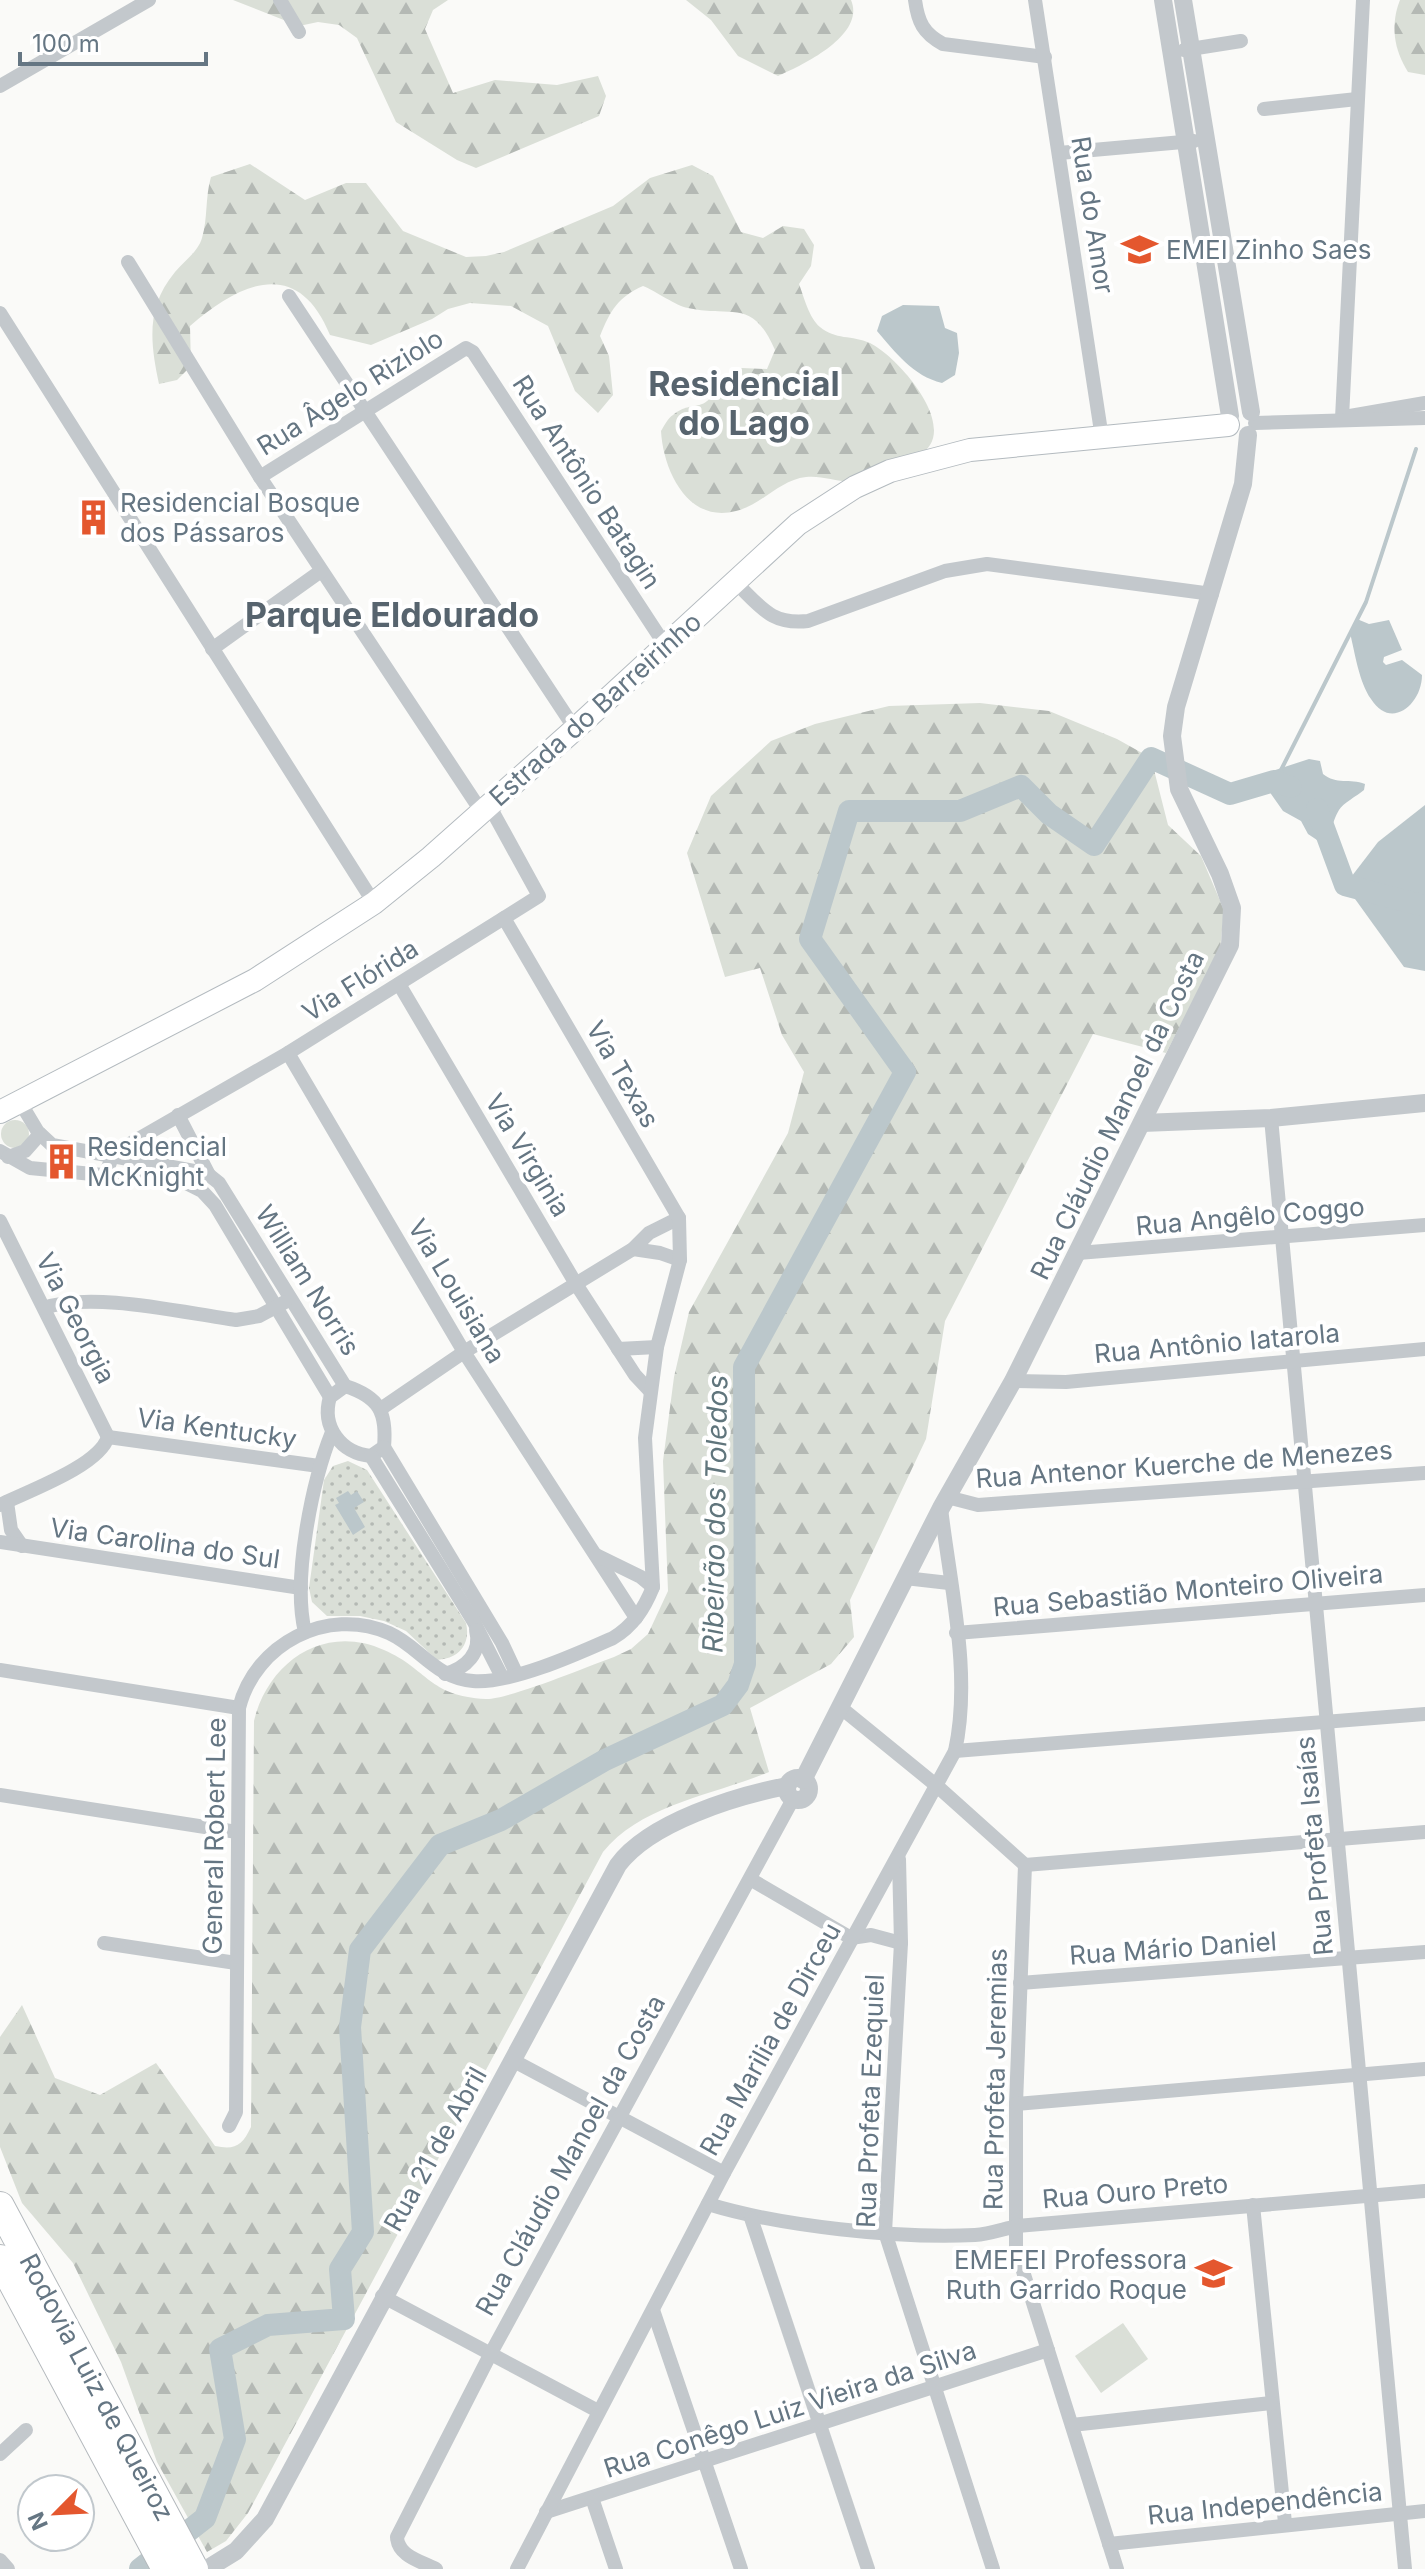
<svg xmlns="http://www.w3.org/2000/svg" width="1425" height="2569" viewBox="0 0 1425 2569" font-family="Inter,sans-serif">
	<defs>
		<pattern id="forest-firs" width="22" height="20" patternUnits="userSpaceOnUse" patternTransform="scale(2)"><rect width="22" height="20" fill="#dadfd7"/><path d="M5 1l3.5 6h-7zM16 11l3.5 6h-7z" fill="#b4b9b4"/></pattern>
		<pattern id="park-dots" width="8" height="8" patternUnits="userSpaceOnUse" patternTransform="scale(2)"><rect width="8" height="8" fill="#dadfd7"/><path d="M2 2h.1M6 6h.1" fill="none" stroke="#b4b9b4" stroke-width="1.8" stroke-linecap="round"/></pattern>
	</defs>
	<rect width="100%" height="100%" fill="#fafaf8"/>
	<g fill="url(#forest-firs)">
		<path d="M233,0h215l-15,10 -8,19 28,64 42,-13 62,5 41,-9 8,20 -7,20 -123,52 -19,-8 -61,-38 -39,-84 -18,-13 -21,-3 -19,4z"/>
		<path d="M686,0h165c15,35 -48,65 -73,76l-40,-20 -27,-36z"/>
		<path d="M1400,0h25v75l-17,-3c-14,-22 -18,-47 -8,-72z"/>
		<path d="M250,164l55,36 41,-17h20l37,48 63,26 20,-1 18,-4 109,-46 37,-28 42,-13 21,11 28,56 22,6 20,-12 21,3 10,16 -3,21 -12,18c5,13 10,34 21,43 15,13 32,8 50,16 26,13 79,72 60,102 -8,15 -58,33 -75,36 -16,2 -33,-6 -49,-4 -27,3 -44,28 -70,34 -49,13 -73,-42 -75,-80 3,-5 7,-13 12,-16 22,-18 32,4 49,-38l20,-9 25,1 8,-19c-23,-53 -43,-32 -87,-42 -12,-2 -32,-17 -45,-22 -25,11 -33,25 -43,50l9,20 4,39 -15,18 -23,-22 -27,-65 -37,-20 -41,-3 -22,6 -16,10 -61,26 -41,-10c-32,-78 -88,-54 -140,-9l1,40 -14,14 -18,4c-9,-42 -13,-77 16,-112 9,-11 23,-20 27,-34 6,-20 3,-41 9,-61z"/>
		<path d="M980,703l69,8 68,28 34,19 17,67 33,31 23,54 -4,40 -54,103 -73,-19 -148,287 -19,118 -76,161 4,37 -23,27 -81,44 19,64c-55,23 -127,32 -166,80l-355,661 -22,28 -19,11 -50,-90 -36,-100 -48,-99 -51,-60 -22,-56v-110l22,-32 33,73 45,17 56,-32 59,83c20,4 27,0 36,-19l3,-406c14,-59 70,-98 130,-71 44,19 44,46 102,49 21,1 103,-33 128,-42l17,-8 17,-15 20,-43 -5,-130 11,-84 15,-65 99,-179 16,-61 -22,-37 -22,-67 -35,9 -38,-124 24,-57 60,-55 44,-17 74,-18z"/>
	</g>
	<path fill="url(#park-dots)" d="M348,1461l19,9 99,153c5,21 -7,36 -29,37l-31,-29 -22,-10 -24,-5h-33l-15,-14 -3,-14 15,-108 9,-14z"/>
	<g fill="#dadfd7">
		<circle cx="15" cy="1134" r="14"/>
		<path d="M1123,2323l25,36 -47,34 -26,-37z"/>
	</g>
	<g fill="#bbc7cb">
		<path d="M903,305l36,1 6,22 12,5 2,20 -4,22 -13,8c-29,-7 -47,-31 -65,-52l5,-15z"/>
		<path d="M1357,619l12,5 20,-4 13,30 -18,7 -1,5 3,3 16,-5 20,15c0,29 -31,56 -51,24 -12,-17 -16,-46 -21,-66z"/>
		<path d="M1309,759l11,2 3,13c13,11 27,4 42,10l-1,6c-7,6 -21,13 -25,20 -8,13 -5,24 -22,30l-9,-6 -7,-13 -18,-10 -19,-27 5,-12z"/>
		<path d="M1425,805v166l-21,-4 -59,-82 33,-43z"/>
		<path d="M348,1491l3,4 6,-4 7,11 -10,6 11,19 -12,8 -18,-30 4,-2 -3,-5z"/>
	</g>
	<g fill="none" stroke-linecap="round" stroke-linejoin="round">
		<path stroke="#bbc7cb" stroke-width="4" d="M1281,770l85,-168 50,-153"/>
		<g stroke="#bbc7cb" stroke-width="22">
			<path d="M1317,809l28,76 80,21"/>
			<path d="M140,2569l65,-51 30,-79 -15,-90 48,-24 76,-6 -4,-50 23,-37 -13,-205 10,-77 80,-105 61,-25 104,-60 118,-55 15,-20 7,-21 -1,-297 161,-295 -95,-133 39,-128h111l61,-25 28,28 45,31 57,-87 79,36 44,-13 17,6"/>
		</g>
		<defs>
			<path id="secondary" d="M0,1112l255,-132 119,-77 57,-46 144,-128 223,-205 57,-37 35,-16 80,-21 258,-25"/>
			<g id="motorway">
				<path d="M0,2206l194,363"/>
				<path d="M0,2259l166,310"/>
			</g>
		</defs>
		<use href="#secondary" stroke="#b3babf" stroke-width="24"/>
		<use href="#motorway" stroke="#b4b9bd" stroke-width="30"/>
		<g stroke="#c3c8cc" stroke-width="14">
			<path d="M280,0l19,32"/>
			<path d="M915,0c3,22 8,33 28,44l102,13"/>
			<path d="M1035,0l67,438"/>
			<path d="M1184,50l57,-9"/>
			<path d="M0,86l149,-86"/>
			<path d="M1264,109l93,-10"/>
			<path d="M1059,153l135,-12"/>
			<path d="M128,262l132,215 221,334"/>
			<path d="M289,296l286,433"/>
			<path d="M0,313l374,590"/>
			<path d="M1350,416l75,-13"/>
			<path d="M1342,418l21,-418"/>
			<path d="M1255,423l170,-5"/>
			<path d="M260,477l206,-129 7,4 192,293"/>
			<path d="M736,583c25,24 35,42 72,38l137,-50 42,-7 225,30"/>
			<path d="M212,649l109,-78"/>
			<path d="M399,984l177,300 59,91 15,16"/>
			<path d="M288,1053l176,299 172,266"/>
			<path d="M20,1102l18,30 14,13 142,26 15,4 10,8 126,203"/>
			<path d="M178,1115l31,60"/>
			<path d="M1271,1118l134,1451"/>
			<path d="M0,1151l30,17 156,15 16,8 13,14 115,192"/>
			<path d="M8,1157l17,-6 15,-17"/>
			<path d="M105,1176l7,-19 14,-11 162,-93 251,-157 -50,-91"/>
			<path d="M0,1221l108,216"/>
			<path d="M633,1249l27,4 20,7"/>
			<path d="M1078,1253l347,-28"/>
			<path d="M44,1308c49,-17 139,5 192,12l23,-4 26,-14"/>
			<path d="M618,1349l39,-2"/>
			<path d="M1013,1381l53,1 359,-33"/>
			<path d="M345,1386c35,11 42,27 39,61l-13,9c-30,-3 -50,-29 -41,-59z"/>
			<path d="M382,1408l82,-56 169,-103 16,-16 30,-15"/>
			<path d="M108,1437l211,29"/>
			<path d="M384,1447l118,196 14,30"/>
			<path d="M371,1456l103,166 28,55"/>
			<path d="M947,1497l31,8 447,-32"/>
			<path d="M7,1502l4,28 11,16"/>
			<path d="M0,1505c28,-14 99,-39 108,-68"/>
			<path d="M0,1542l301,46"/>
			<path d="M596,1555l45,22 12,10"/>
			<path d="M905,1578l44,5"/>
			<path d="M305,1632c-13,-53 7,-150 27,-200"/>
			<path d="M956,1633l469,-38"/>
			<path d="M0,1670l239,38"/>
			<path d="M445,1674c21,-6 37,-21 31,-44"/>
			<path d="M840,1707l97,79 88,79 -9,239v145l101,320"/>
			<path d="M955,1751l470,-37"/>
			<path d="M0,1795l237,37"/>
			<path d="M899,1859l2,84 -16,289 108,337"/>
			<path d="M1025,1865l400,-33"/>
			<path d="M750,1879l101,59 20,-3 30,8"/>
			<path d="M104,1943l132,20"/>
			<path d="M1020,1983l405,-31"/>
			<path d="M514,2061l210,112"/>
			<path d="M1016,2104l409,-35"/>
			<path d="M229,2126l7,-14 3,-404c16,-64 88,-102 150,-75 31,14 46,45 84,48 38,3 104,-27 140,-43 20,-12 31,-29 40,-51l-8,-149 12,-91 23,-87 -1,-42 -175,-300"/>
			<path d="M708,2204c71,22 192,35 267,31 14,-1 28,-6 42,-9l408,-35"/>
			<path d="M1253,2205l32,318"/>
			<path d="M751,2218l117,351"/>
			<path d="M382,2296l216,115"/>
			<path d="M653,2310l88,259"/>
			<path d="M1072,2425l199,-22"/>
			<path d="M0,2454l26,-24"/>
			<path d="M592,2498l24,71"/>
			<path d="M546,2512l502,-162"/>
			<path d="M1109,2544l316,-33"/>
			<path d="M0,2560l8,9"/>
			<path d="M436,2569c-16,-8 -38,-13 -39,-32l94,-184 302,-554"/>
			<path d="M517,2569l207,-396 231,-422c17,-77 -5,-165 -14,-243"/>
		</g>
		<g stroke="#c3c8cc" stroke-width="18">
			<path d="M1163,0l67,416"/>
			<path d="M1183,0l68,412"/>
			<path d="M1142,1123l129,-5 154,-15"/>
			<circle cx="798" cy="1789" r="11"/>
			<path d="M803,1780l138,-272 72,-127 217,-436 2,-37 -12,-34 -41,-85 -7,-53 4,-29 67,-223 5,-49"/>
			<path d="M207,2569l29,-18 29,-32 353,-654c32,-43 118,-69 169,-79"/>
		</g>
		<use href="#secondary" stroke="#fff" stroke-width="22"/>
		<use href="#motorway" stroke="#fff" stroke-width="28"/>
	</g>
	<defs>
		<symbol id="school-bare" viewBox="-9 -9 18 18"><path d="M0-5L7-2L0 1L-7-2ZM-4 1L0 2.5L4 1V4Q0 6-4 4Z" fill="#e4572e" stroke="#fff" stroke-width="2.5" paint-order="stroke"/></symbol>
		<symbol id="building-bare" viewBox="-9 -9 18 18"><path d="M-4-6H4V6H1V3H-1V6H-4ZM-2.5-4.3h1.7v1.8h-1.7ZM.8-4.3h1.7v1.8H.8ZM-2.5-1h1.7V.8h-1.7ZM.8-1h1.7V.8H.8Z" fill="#e4572e" stroke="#fff" stroke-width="2.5" paint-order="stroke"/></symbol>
	</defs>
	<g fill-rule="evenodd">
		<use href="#school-bare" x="1114" y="224" width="51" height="51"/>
		<use href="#building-bare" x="68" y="492" width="51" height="51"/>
		<use href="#building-bare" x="36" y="1136" width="51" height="51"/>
		<use href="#school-bare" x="1188" y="2248" width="51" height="51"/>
	</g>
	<g text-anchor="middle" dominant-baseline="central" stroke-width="8" stroke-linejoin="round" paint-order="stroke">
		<g font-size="26" fill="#657683" stroke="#fff">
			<text transform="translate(1093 215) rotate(81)">Rua do Amor</text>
			<text transform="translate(350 392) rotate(-32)">Rua Âgelo Riziolo</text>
			<text transform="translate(587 482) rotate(57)">Rua Antônio Batagin</text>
			<text transform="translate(595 709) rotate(-42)">Estrada do Barreirinho</text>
			<text transform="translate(360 980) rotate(-32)">Via Flórida</text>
			<text transform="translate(623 1074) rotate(60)">Via Texas</text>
			<text transform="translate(1117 1115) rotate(-64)">Rua Cláudio Manoel da Costa</text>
			<text transform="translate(528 1155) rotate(59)">Via Virginia</text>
			<text transform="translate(1250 1216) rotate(-5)">Rua Angêlo Coggo</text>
			<text transform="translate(308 1280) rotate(58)">William Norris</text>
			<text transform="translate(457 1291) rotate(59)">Via Louisiana</text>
			<text transform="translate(76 1318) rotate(63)">Via Georgia</text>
			<text transform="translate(1217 1343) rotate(-5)">Rua Antônio Iatarola</text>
			<text transform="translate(217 1428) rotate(8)">Via Kentucky</text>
			<text transform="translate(1184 1464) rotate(-4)">Rua Antenor Kuerche de Menezes</text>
			<text transform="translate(165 1543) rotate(8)">Via Carolina do Sul</text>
			<text transform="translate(1188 1590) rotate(-5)">Rua Sebastião Monteiro Oliveira</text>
			<text transform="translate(214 1836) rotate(-89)">General Robert Lee</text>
			<text transform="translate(1314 1846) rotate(-95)">Rua Profeta Isaías</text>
			<text transform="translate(1173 1948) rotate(-4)">Rua Mário Daniel</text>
			<text transform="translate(770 2039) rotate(-61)">Rua Marilia de Dirceu</text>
			<text transform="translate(995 2079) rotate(-89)">Rua Profeta Jeremias</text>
			<text transform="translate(870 2101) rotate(-88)">Rua Profeta Ezequiel</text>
			<text transform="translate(435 2149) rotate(-61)">Rua 21 de Abril</text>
			<text transform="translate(570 2155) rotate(-61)">Rua Cláudio Manoel da Costa</text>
			<text transform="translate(1135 2191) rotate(-5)">Rua Ouro Preto</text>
			<text transform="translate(97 2387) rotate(62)">Rodovia Luiz de Queiroz</text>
			<text transform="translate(790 2409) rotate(-18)">Rua Conêgo Luiz Vieira da Silva</text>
			<text transform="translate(1265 2503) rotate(-6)">Rua Independência</text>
		</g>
		<g font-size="26" fill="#657683" stroke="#fff" text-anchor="start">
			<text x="1166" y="249">EMEI Zinho Saes</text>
			<text x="120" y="502">Residencial Bosque<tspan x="120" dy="30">dos Pássaros</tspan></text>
			<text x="87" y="1146">Residencial<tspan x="87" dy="30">McKnight</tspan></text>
			<text x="1187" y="2259" text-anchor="end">EMEFEI Professora<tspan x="1187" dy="30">Ruth Garrido Roque</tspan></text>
		</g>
		<g font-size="28" font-style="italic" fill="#60757c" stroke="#fff">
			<text transform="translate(715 1514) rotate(-89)">Ribeirão dos Toledos</text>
		</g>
		<g font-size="34" font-weight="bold" fill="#57646e" stroke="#fff">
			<text x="744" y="383">Residencial<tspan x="744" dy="39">do Lago</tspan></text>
			<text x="392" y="614">Parque Eldourado</text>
		</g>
	</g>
	<g transform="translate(56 2513) rotate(246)"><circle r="38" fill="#ffffff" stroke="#c1c8cd" stroke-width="2"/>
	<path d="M0-6L14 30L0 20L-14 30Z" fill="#e4572e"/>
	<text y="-12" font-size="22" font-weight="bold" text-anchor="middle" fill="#657683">N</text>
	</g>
	<path d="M20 52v12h186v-12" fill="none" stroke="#657683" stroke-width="4"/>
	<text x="32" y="52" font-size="24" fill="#657683" stroke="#ffffff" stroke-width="6" paint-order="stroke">100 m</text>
</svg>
